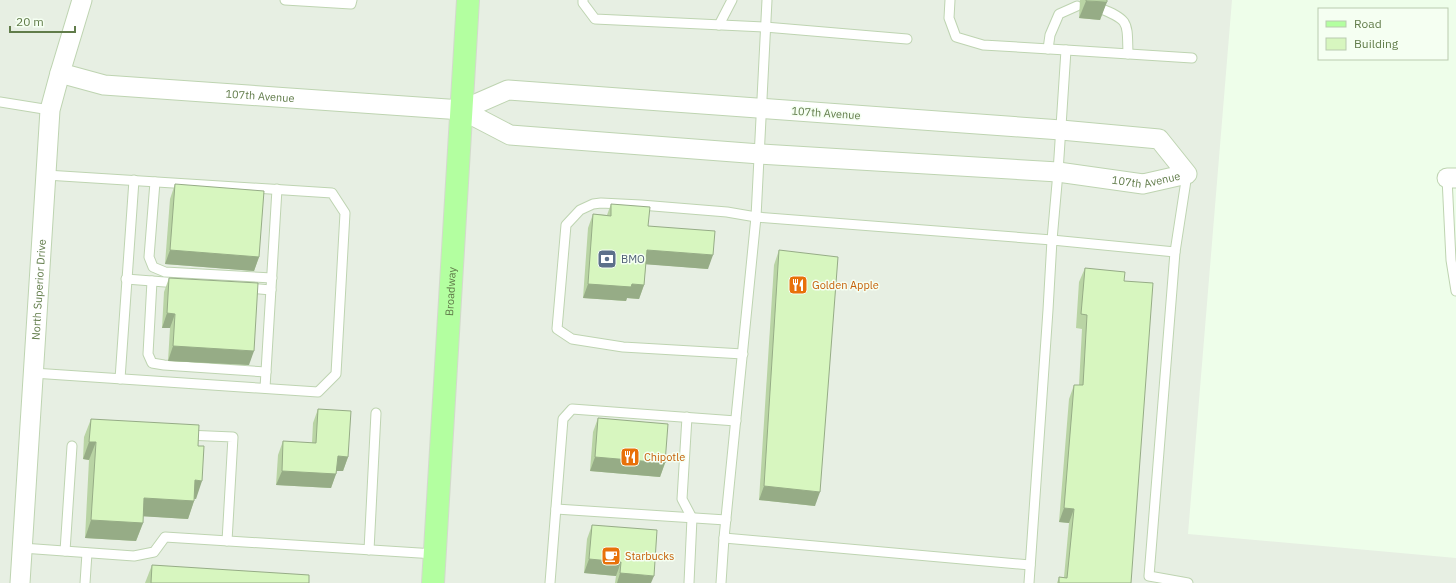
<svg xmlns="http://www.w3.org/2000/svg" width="1456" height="583" viewBox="0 0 1456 583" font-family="'IBM Plex Sans',sans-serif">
	<rect width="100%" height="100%" fill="#eefeea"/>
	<path fill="#e7efe3" d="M0,0h1232l-44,534 268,24v25h-1456z"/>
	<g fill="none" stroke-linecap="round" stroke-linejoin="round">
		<defs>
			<g id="lane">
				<path d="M285,0l66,4 1,-4"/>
				<path d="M583,0v3l12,16 170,8 142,12"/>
				<path d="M950,0l-1,18 7,19 27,8 83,5 -8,122 -6,68 -4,70 -19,273"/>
				<path d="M1099,8c31,12 28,14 29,46"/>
				<path d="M719,25l13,-25"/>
				<path d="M1048,49l2,-14 9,-21 18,-8"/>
				<path d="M1066,50l126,8"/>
				<path d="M0,102l50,8"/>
				<path d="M1187,174l-12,78 -26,324 39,7"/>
				<path d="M1447,178l4,82 5,31"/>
				<path d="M155,182l-6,75 4,10 12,5 107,6"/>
				<path d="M126,279l52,4"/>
				<path d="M152,281l-4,73 4,9 12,2 102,7"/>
				<path d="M247,288l24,2"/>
				<path d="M743,354l-120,-7 -51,-8 -15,-10 9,-104 14,-15 13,-6 8,-1 40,2 86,7 29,5 296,23 123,12"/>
				<path d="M33,373l285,19 18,-18 9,-161 -13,-20 -286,-18"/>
				<path d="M120,379l14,-199"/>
				<path d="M265,388l12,-199"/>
				<path d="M687,417l-5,82 10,19 -3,65"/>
				<path d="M186,435l47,2 -6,104"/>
				<path d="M556,509l170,11"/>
				<path d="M724,538l306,27"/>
				<path d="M22,548l112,8 20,-4 11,-15 270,17"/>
				<path d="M369,550l7,-137"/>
				<path d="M65,551l7,-105"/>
				<path d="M85,583l2,-30"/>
				<path d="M550,583l13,-164 9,-10 164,12"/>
				<path d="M721,583l3,-45 32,-321 11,-217"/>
			</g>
			<g id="street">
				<path id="s1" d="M60,73l44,12 358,25 48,25 250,19 298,18 85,12 44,-10 -28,-35 -98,-9 -553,-40 -46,20"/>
				<path d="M1447,178h9"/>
				<path id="s2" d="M20,583l30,-473 10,-37 22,-73"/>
			</g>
			<g id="primary">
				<path id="s3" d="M433,583l35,-583"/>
			</g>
		</defs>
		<use href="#lane" stroke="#bed4b1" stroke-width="11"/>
		<use href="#street" stroke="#bed4b1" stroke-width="21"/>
		<use href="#primary" stroke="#d3dacc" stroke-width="24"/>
		<use href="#lane" stroke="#fff" stroke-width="9"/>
		<use href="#street" stroke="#fff" stroke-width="19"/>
		<use href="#primary" stroke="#b3ffa0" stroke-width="22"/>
	</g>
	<g fill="#b9d4a4">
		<path d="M1080,0h27l-7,20 -21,-2z"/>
		<path d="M175,184l84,73 -5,14 -89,-7 5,-65z"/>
		<path d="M611,204l37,22 60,43 -62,-5 -2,21 -5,14 -12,-1 -1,3 -43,-3 5,-70 5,-14 14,1z"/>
		<path d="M779,250l36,256 -56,-6 15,-235z"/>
		<path d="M1085,268l39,13 7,302h-74l2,-6h5l5,-54 -10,-1 10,-123 5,-14h5l3,-56 -6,-1 3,-46z"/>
		<path d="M169,278l80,87 -81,-4 2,-33h-8l2,-36z"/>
		<path d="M318,409l30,48 -5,14h-6l-6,17 -55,-3 2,-30 5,-14 29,2 1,-20z"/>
		<path d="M598,418l67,45 -5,14 -70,-6 3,-39z"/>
		<path d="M91,419l107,27 -2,53 -2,-1v3l-6,18 -45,-3v7l-7,18 -51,-3 4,-78 -6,-1 1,-22z"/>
		<path d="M592,525l59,58h-36l1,-7 -32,-3 3,-34z"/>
		<path d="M152,565l157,18h-164z"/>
	</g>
	<g fill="#96ac86">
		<path d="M1086,1l21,1 -7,18 -21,-2z"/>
		<path d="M170,250l89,7 -5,14 -89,-7z"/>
		<path d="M647,250l66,5 -5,14 -66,-5z"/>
		<path d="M588,284h44l12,1 -5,14 -12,-1 -1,3 -43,-3z"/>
		<path d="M167,313l8,1 -5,14h-8z"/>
		<path d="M173,346l81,5 -5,14 -81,-4z"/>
		<path d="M89,442h7l-7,18 -6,-1z"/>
		<path d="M338,456l10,1 -5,14h-11z"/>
		<path d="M595,457l70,6 -5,14 -70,-6z"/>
		<path d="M282,471l54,3 -5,14 -55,-3z"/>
		<path d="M195,480l7,1 -6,18 -7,-1z"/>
		<path d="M764,486l56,6 -5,14 -56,-6z"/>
		<path d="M144,498l50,3 -6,18 -50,-3z"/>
		<path d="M1064,508l10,1 -5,14 -10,-1z"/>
		<path d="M91,520l52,3 -7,18 -51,-3z"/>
		<path d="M589,559l32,3 -5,14 -32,-3z"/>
		<path d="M620,573l34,3 -3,7h-34z"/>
	</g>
	<g fill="#d7f6bf" stroke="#96ac86">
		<path d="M1086,0h21v2l-21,-1z"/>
		<path d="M175,184l89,7 -5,66 -89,-7z"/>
		<path d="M611,204l39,3 -2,19 67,5 -2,24 -66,-5 -3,35 -12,-1 -1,3 -43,-3 5,-70 18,2z"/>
		<path d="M779,250l59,7 -18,235 -56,-6z"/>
		<path d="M1085,268l40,4 -1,9 29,2 -22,300h-72v-6l8,1 7,-69 -10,-1 10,-123h9l4,-70 -6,-1z"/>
		<path d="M169,278l89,5 -4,68 -81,-5 2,-32 -8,-1z"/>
		<path d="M318,409l33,2 -3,46 -10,-1 -2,18 -54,-3 1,-30 33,2z"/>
		<path d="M598,418l70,6 -3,39 -70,-6z"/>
		<path d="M91,419l108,6 -1,21h6l-2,35 -7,-1 -1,21 -50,-3 -1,25 -52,-3 5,-78h-7z"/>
		<path d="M592,525l65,5 -3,46 -34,-3 1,-11 -32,-3z"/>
		<path d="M152,565l157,10v8h-158z"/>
	</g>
	<defs>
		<symbol id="bank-square" viewBox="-11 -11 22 22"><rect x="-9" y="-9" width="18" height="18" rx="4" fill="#5c6f8a" stroke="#f5fff2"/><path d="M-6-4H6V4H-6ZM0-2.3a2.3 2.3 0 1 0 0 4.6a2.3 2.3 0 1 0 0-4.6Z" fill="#fff"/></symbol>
		<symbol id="restaurant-square" viewBox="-11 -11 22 22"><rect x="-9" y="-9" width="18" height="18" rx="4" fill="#e8710a" stroke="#f5fff2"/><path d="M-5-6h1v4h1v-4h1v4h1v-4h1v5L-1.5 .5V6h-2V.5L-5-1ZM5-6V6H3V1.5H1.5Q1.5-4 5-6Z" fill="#fff"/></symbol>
		<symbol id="cafe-square" viewBox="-11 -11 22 22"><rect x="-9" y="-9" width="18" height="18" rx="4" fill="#e8710a" stroke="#f5fff2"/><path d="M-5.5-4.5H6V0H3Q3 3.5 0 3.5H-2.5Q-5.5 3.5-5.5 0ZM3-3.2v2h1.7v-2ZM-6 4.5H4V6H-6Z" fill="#fff"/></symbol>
	</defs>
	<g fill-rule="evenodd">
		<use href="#bank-square" x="596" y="248" width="22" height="22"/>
		<use href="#restaurant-square" x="787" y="274" width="22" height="22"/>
		<use href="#restaurant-square" x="619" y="446" width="22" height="22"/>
		<use href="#cafe-square" x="600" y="545" width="22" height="22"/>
	</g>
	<g text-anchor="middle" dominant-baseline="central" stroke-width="3" stroke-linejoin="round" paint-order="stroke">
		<g font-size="11" fill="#617c4a" stroke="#f5fff2">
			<text stroke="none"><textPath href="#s1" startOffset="202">107th Avenue</textPath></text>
			<text transform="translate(826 113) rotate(4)">107th Avenue</text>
			<text stroke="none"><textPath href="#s1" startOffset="1097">107th Avenue</textPath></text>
			<text stroke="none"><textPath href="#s2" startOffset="294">North Superior Drive</textPath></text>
			<text stroke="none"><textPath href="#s3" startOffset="292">Broadway</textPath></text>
		</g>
		<g font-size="11" fill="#4e5e75" stroke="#f5fff2" text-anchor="start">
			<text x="621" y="259">BMO</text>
		</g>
		<g font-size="11" fill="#c56008" stroke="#f5fff2" text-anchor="start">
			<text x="812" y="285">Golden Apple</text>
			<text x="644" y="457">Chipotle</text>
			<text x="625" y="556">Starbucks</text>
		</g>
	</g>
	<rect x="1318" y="8" width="130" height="52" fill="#f5fff2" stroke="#bacbaf"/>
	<rect x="1326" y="21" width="20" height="6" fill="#b3ffa0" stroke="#bacbaf"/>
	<text x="1354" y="28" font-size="12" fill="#617c4a">Road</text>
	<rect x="1326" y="38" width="20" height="12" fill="#d7f6bf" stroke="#bacbaf"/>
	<text x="1354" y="48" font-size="12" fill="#617c4a">Building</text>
	<path d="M10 26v6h65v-6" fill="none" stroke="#617c4a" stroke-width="2"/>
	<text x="16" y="26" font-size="12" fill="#617c4a" stroke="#f5fff2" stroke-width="3" paint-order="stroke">20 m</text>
</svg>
